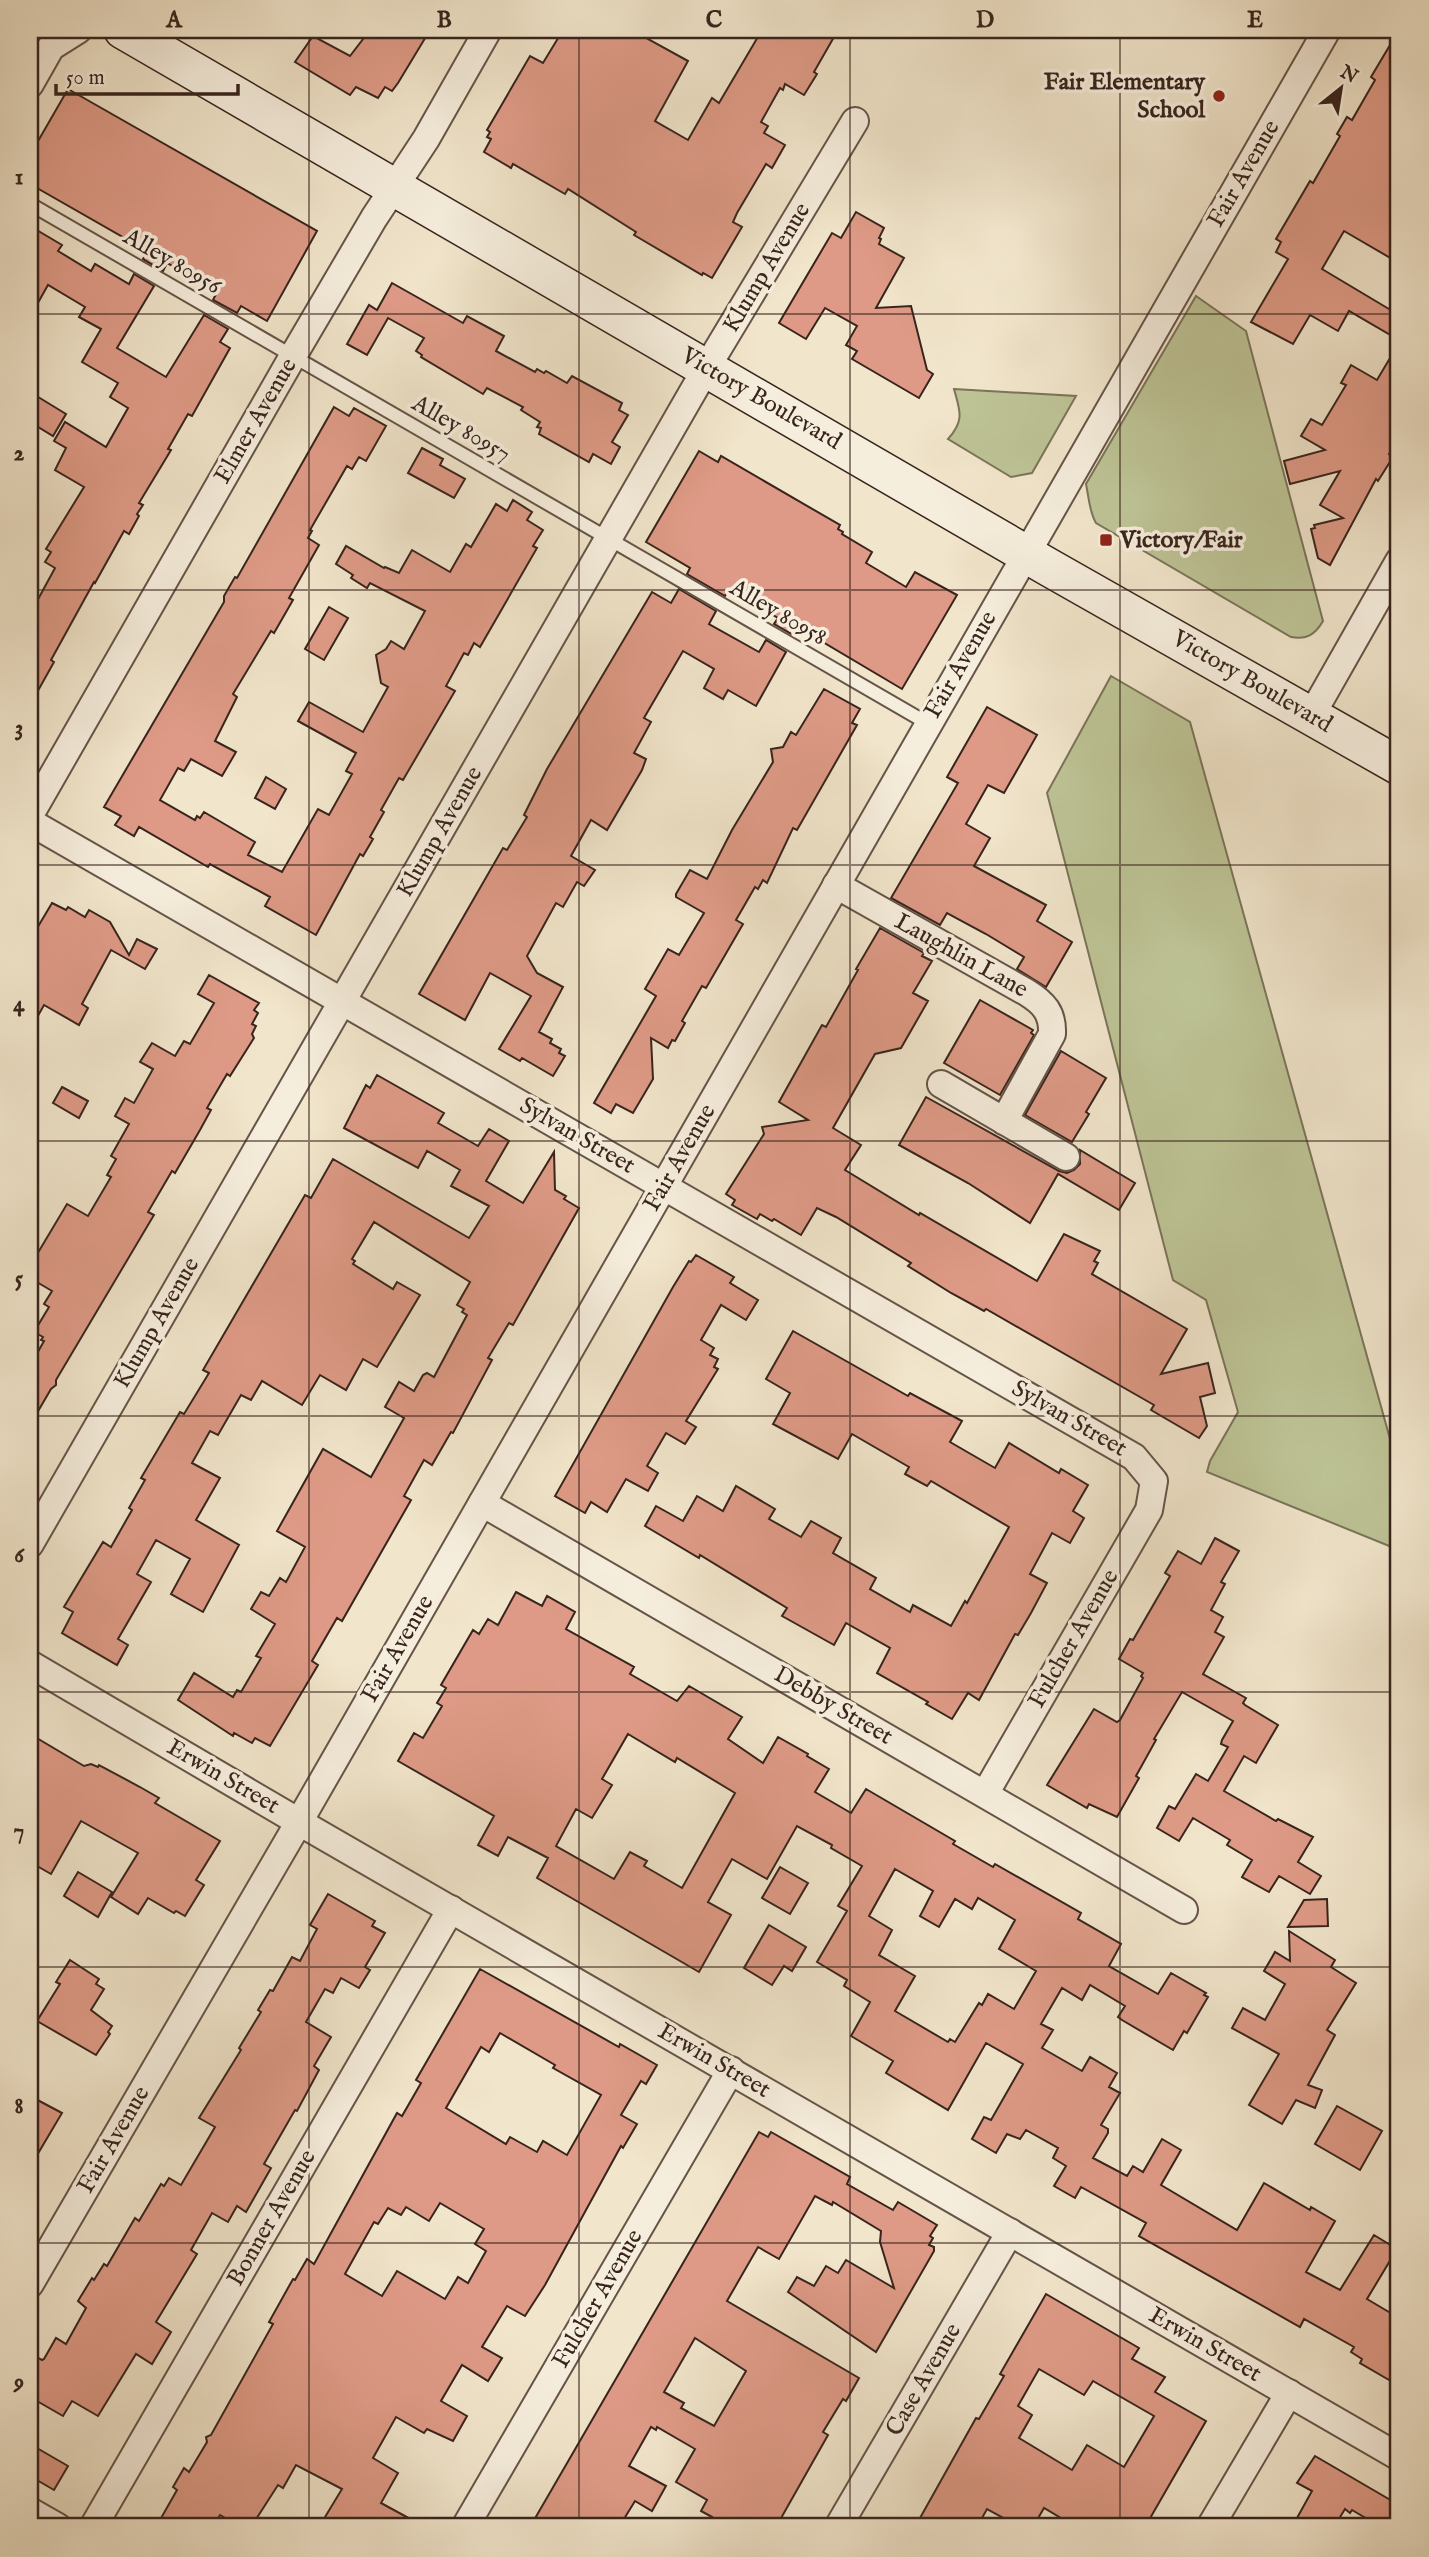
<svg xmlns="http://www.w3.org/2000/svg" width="1429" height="2557" viewBox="0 0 1429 2557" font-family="'IM FELL English',serif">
	<rect width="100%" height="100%" fill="#f1e5cb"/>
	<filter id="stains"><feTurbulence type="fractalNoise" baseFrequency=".00286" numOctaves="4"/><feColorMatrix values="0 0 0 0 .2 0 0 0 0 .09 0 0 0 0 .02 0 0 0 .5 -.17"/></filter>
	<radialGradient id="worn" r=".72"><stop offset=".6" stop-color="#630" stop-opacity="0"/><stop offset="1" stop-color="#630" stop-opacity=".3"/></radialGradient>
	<g fill="#bdc395" stroke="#7a7459" stroke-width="2">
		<path d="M1196,296l50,35 77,290c-8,14 -17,19 -32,16l-195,-114c-7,-12 -7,-25 -10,-39z"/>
		<path d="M954,389l122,7 -44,77 -21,4 -63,-38c17,-19 12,-28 6,-50z"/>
		<path d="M1111,676l79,46 209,749v79l-192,-78 3,-11 28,-49 -32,-112 -33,-20 -126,-487z"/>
	</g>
	<g fill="#de9a86" stroke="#38241d" stroke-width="2" fill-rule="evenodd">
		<path d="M370,30h60l-32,53 -6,8 -7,-4 -7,11 -22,-11 -6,8 -55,-33 18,-26 37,20z"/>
		<path d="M563,30h88l-5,8 42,23 -33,60 33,19 24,-42 7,5 43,-73h76l-24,42 3,2 -13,21 -19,-11 -2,6 -3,-2 -19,34 7,4 -4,7 21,12 -13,23 -6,-4 -29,49 -4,9 9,5 -30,51 -9,-5 -1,2 -68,-40 2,-3 -68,-43 -3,5 -52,-30 -2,4 -27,-16 7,-13 -4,-2 3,-5 -3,-2 43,-74 13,7z"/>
		<path d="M1399,30v233l-55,-32 -22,38 77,46v25l-50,-29 -11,20 -28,-16 -17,29 -42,-22 37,-63 -12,-7 5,-10 -5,-3 34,-58 3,2 27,-47 -3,-2 10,-17 5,3 23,-40 -4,-3z"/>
		<path d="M68,89l249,142 -50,90 -26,-15 -4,7 -24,-13 4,-8 -50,-29 -4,8 -20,-12 4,-8 -117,-67v-29z"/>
		<path d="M856,212l28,16 -5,10 2,1 -2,5 25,14 -28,50 35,-2 16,64 6,4 -14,24 -67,-39 5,-8 -11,-6 11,-19 -32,-18 -19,31 -27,-16 53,-90 9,5z"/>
		<path d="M30,226l32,19 -4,6 33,20 4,-7 34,20 5,-10 20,12 -37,62 49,29 38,-62 24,14 -8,13 10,6 -38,68 -4,-2 -20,35 3,1 -32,53 4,2 -6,9 2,2 -10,18 -5,-3 -29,52 -1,-1 -43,78 3,2 -24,43v-91l25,-46 -10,-6 6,-10 -5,-3 38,-62 -29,-17 11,-22 -12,-7 11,-19 41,25 22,-39 -18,-11 8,-14 -36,-21 19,-33 -22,-12 6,-10 -37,-22 -18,32z"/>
		<path d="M392,283l71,40 4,-7 37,20 -8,15 39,21 2,-3 7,4 2,-2 21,12 5,-7 50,27 -3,7 9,5 -16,27 8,5 -9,17 -18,-10 -4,8 -50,-28 2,-6 -4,-1 3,-5 -19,-12 2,-3 -36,-19 -4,6 -62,-37 1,-2 -6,-4 8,-13 -36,-20 -21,37 -20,-11 22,-39 8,5z"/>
		<path d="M1399,343v95l-10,16 4,3 -15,24 -2,-2 -46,86 -12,-7 -7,-29 4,-1 -1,-3 29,-7 -23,-13 20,-34 -50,13 -6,-23 41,-11 -24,-14 10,-17 11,6 24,-40 -5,-2 10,-18 26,15z"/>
		<path d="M30,392l36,22 -13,22 -23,-14z"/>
		<path d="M334,407l15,9 5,-8 32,18 -20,35 -7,-4 -7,12 -5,-3 -37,64 2,1 -4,7 11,7 -30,53 4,2 -19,33 -3,-2 -38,63 4,3 -22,44 21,11 -14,24 -31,-17 -7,12 -6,-3 -18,32 35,20 2,-4 3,2 4,-6 51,30 -7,13 34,17 36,-63 11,6 23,-41 -6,-3 10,-18 -58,-32 11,-19 54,30 25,-45 -7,-4 -5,-28 10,-6 5,-8 13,8 21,-38 -55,-28 -3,5 -16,-10 2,-3 -17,-11 10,-18 38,22 1,-1 14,6 13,-23 38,22 16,-28 5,3 25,-43 11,7 6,-11 19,12 -5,8 16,10 -10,16 4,2 -57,99 -6,-4 -6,12 -4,-2 -18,33 9,5 -52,89 -4,-2 -18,32 3,2 -14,25 3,2 -10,17 -3,-2 -44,81 -51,-29 5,-9 -60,-33 -2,3 -69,-40 -5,9 -19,-11 6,-9 -17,-9 120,-205v-6l11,-19 2,1z"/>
		<path d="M422,448l21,11 -3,6 25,14 -11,19 -46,-25z"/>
		<path d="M699,451l19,11 3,-6 119,69 -2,4 5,3 -1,2 30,18 -6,11 40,24 9,-15 42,23 -55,94 -103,-61 -4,8 -21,-12 4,-6 -49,-29 -4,7 -38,-22 3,-6 -44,-26z"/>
		<path d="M679,589l37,22 -7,13 50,28 7,-12 20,12 -30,54 -28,-16 -5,9 -19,-11 10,-19 -31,-18 -39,67 7,4 -17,31 12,6 -4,11 -35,60 -16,-10 -20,36 24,14 -11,16 -7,-4 -14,25 -7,-4 -29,53 10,17 26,14 -24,45 13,7 -2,4 11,6 -2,4 6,3 -12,20 -31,-18 -2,3 -21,-12 32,-53 -41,-23 -25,47 -46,-26 84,-146 4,2 20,-33 -3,-2 23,-46 105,-177 19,11z"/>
		<path d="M329,607l19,11 -24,42 -19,-11z"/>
		<path d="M824,689l36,20 -8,14 5,2 -60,105 -4,-2 -26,55 -4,-3 -5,9 -3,-2 -19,33 7,4 -37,64 -4,-2 -20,35 3,2 -10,18 -3,-1 -4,8 -17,-10 2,41 -20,34 -17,-9 -5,9 -17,-10 62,-107 -11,-7 23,-40 11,6 25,-42 -28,-16v-3l14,-24 17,9 25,-49 41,-68 -2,-13 12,-2 8,-15 5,3z"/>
		<path d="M987,707l50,28 -33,58 -16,-8 -22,39 24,14 -16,28 72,39 -9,16 35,21 -26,45 -29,-18 7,-12 -38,-23 -39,-21 -7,12 -49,-27 67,-115 -11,-6z"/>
		<path d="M266,777l20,12 -11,20 -20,-11z"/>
		<path d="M52,903l14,7 2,-3 17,10 4,-7 21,12 19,33 8,-16 20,10 -12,20 -34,-19 -29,54 6,4 -9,17 -35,-20 -14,25v-90z"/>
		<path d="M880,928l44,25 -2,3 10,5 -19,32 15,8 -27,47 -26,6 -42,74 28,17 -16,25 74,45 1,-2 117,68 27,-47 36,17 -6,10 4,2 -6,11 95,55 -26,45 47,-11 7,30 -15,4 7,29 -8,12 -48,-28 3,-5 -168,-96 -2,2 -33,-18 -43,-27 3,-3 -75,-46 -19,-9 -16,27 -27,-16 -2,2 -12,-7 -3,5 -25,-14 3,-5 -9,-6 38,-60 -2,-7 46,-7 -29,-18 43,-77 4,2 32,-57 -2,-1z"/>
		<path d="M209,975l50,28 -5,7 4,3 -6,11 4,2 -4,8 2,4 -24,38 -3,-2 -20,34 4,2 -11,20 -25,43 -3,-2 -24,41 6,3 -98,165v5l-5,4 -21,36v-59l14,-25 -3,-1 2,-3 -9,-5 15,-25 -5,-3 8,-13 -22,-13v-12l37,-62 21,12 23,-39 -4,-2 9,-16 -5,-3 18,-32 -14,-8 10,-18 9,5 19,-34 -13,-7 12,-19 23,13 9,-15 6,3 24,-41 -16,-9z"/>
		<path d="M980,1000l53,30 -2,3 3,2 -34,60 -56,-32z"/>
		<path d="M1061,1051l45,27 -20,34 3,2 -17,28 -47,-27z"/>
		<path d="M377,1075l67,38 -6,10 40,23 11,-17 20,12 -23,40 37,22 31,-51 1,38 11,6 -2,3 15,9 -66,117 -4,-2 -21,35 4,2 -39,73 -2,-1 -19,33 -8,-5 -20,36 7,4 -69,121 -5,-3 -25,43 6,4 -48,81 -15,-8 -3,5 -18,-10 -1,3 -55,-36 16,-27 39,24 4,-7 4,2 20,-34 -5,-2 19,-32 -24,-15 10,-17 8,4 11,-18 6,4 19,-35 -28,-16 46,-82 48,28 33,-59 -19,-11 14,-25 15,9 9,-16 4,-2 7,4 33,-62 -5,-3 2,-3 -7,-4 13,-23 -96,-60 -22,37 3,2 -2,3 40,25 4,-7 23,13 -43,72 -14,-8 -17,31 -26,-15 -18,30 -40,-24 -11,19 -10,-5 -23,40 -8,-4 -18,32 28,15 -24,42 43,25 -36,67 -32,-18 19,-35 -34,-19 -19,34 14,8 -33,57 10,6 -11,20 -55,-32 11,-21 -9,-5 39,-65 8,5 21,-37 -3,-2 16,-28 -4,-2 39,-66 4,2 25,-41 -6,-3 102,-175 6,3 22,-39 136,79 20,-32 -38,-20 9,-16 -33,-19 -9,17 -74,-40 22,-43 4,3z"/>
		<path d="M62,1087l26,14 -9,17 -26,-15z"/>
		<path d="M926,1097l133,74 8,2 7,-3 6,-6v-14l55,33 -16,27 -61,-36 -28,49 -62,-40 -69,-38z"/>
		<path d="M696,1255l38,22 -4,6 28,17 -12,20 -25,-15 -20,35 13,8 -4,7 8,4 -4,8 4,2 -32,52 10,6 -11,17 -19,-11 -19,33 11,7 -10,18 -22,-12 -19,33 -16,-10 -6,11 -30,-17 118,-209 16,-26 2,1z"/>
		<path d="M793,1331l115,65 2,-3 52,28 -12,21 45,26 14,-25 50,30 2,-4 27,16 -15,26 11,7 -14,25 -18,-10 -22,41 17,9 -16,30 -13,22 -3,-1 -36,66 -11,-7 -16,26 -26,-15 2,-2 -51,-29 13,-25 -44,-25 -12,22 -52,-29 5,-8 -87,-53 -1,3 -54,-32 11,-20 27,15 14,-25 26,15 13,-25 39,23 -6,10 32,18 10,-16 30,17 -8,15 43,25 -6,11 40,23 3,-7 38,21 14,-25 2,2 42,-76 -78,-46 -4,5 -22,-12 4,-7 -57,-33 -14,25 -65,-35 17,-31 -24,-14z"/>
		<path d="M1215,1538l24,13 -18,31 4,2 -14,26 12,7 -8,15 9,5 -21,37 43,24 -3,5 2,2 33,20 -22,38 -12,-7 -20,35 52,30 2,-2 35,18 -15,25 23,14 -11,18 -31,-18 -10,16 -27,-15 10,-17 -25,-15 3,-5 -37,-22 -14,23 -22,-13 12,-22 6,3 21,-35 12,7 20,-34 -7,-3 1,-4 11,-19 -51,-29 -28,47 2,1 -20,36 3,2 -22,39 -28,-13 -2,4 -40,-23 47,-76 23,13 3,-2 23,-42 -2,-2 2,-3 -24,-14 11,-20 3,1 37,-64 -5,-3 13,-22 23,13z"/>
		<path d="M516,1592l26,14 5,-10 28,16 -9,17 68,38 -4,7 47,27 12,-15 53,31 -14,22 35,24 15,-26 30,17 -1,2 22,13 -14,23 36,21 15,-24 89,52 -2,3 40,23 2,-3 86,49 -3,6 43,25 -12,22 49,28 13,-21 35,20 -2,2 4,2 -21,36 -3,-2 -11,19 -51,-30 -4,-3 7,-11 -35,-21 -8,15 -20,-12 -21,36 12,6 -11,18 40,23 8,-14 27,16 -8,14 11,6 -19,32 7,4v4l-15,25 34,18 6,-10 10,6 19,-33 19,11 -20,35 76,45 27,-47 46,27 1,-3 24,14 -29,51 34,18 34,-55 23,14 -30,50 32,19v45l-10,17 -29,-17 2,-4 -11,-7 3,-5 -50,-28 -4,8 -161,-91 7,-13 -65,-36 -6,11 -21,-12 12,-20 -13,-8 5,-10 -32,-18 -6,9 -13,-5 -11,19 -24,-14 12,-22 7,3 32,-56 -37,-21 -38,67 -62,-37 7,-12 -42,-25 19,-34 -26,-16 3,-6 -30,-18 30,-51 -9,-5 24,-40 -31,-18 1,-3 -35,-19 -30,53 -35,-20 -24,43 23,13 -32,57 -162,-94 11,-20 -40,-21 -10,19 -20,-11 16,-29 -96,-55 16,-28 9,5 19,-32 -5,-3 9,-15 -5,-3 32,-55 6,4 9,-15 10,6zM628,1734l47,28 2,-4 58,35 -53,95 -38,-22 3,-5 -17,-9 -16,27 -58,-33 20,-37 16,9 20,-33 -10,-6zM895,1869l38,22 -13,25 19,11 16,-28 17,10 6,-11 37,22 -16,29 37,22 -22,38 -26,-15 -6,11 -3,-2 -24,39 -5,-3 -2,3 -53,-31 20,-35 -36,-21 13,-25 -23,-14z"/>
		<path d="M30,1734l54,32 7,-2 7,3 1,-2 41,22 19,11 -4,5 65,38 -24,39 8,5 -19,31 -9,-5 -2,2 -26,-15 -10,16 -27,-17 27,-44 -57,-32 -30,53 -21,-12z"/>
		<path d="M780,1867l28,16 -18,31 -28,-16z"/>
		<path d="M78,1872l34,20 -14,25 -34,-21z"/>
		<path d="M328,1894l47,27 -3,5 13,7 -20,34 5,3 -11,18 -18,-10 -8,15 -8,-4 -19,33 25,15 -17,29 5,4 -22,41 -2,-1 -31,54 7,4 -25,44 -9,-6 -9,16 -16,-9 -21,37 6,4 -41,68 15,10 -19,32 -16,-10 -38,62 -26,-15 -9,15 -33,-19v-29l7,-11 5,3 2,-1 12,-21 10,6 20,-36 -8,-7 14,-23 2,2 10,-16 3,2 28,-48 4,3 22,-37 3,2 5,-8 12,7 34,-58 -16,-9 42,-68 -2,-2 22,-36 -3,-2 12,-20 3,1 19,-34 8,4 17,-32 -7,-4z"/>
		<path d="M1327,1899l1,27 -40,1 16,-27z"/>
		<path d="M769,1925l37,22 -14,24 -8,-5 -12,19 -28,-17z"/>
		<path d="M1289,1931l46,29 -4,7 25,16 -29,47 8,5 -27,50 14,5 -7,18 -19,-8 -14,24 -33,-19 30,-51 -47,-26 11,-20 22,12 20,-36 -21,-13 11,-19 15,9z"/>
		<path d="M70,1960l29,19 -3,5 8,5 -13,21 21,16 -4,6 2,2 -14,21 -59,-34 23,-37 -4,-2z"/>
		<path d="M480,1969l139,78 1,-3 37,21 -11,19 -5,-3 -20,34 16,9 -14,24 -2,-2 -76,139 -20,31 -18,-10 -25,41 20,11 -14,23 -26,-16 -21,36 26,15 -14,25 -26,-12 -3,4 -28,-16 -23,41 25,15 -17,30 44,24h-106l23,-38 -46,-24 -13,23 -5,-3 -27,42h-10l-21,-12 -7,12h-57l21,-37 -4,-3 11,-19 5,4 18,-30 -1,-5 5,-2 62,-111 -4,-2 24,-43 2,1 12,-21 7,5 83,-151 5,3 19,-33 -5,-3zM500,2033l55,32 -2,3 48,27 -34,60 -24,-14 -6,11 -27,-15 -4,7 -60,-36 35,-61 8,5zM440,2203l44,26 -9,15 11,7 -18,32 -10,-6 -13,22 -48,-28 -15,25 -37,-22 29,-52 4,2 10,-16 13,7 5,-8 23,14z"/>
		<path d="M30,2096l32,17 -32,54z"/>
		<path d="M1337,2106l45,25 -22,39 -45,-26z"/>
		<path d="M759,2132l9,5 3,-5 79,45 -3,7 46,26 5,-8 39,23 -7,11 3,2 -4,7 5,2v4l-58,101 -88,-60 9,-15 17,9 12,-20 12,7 8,-13 48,28 -14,-46 1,-11 -48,-29 -1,3 -17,-9 -36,63 -21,-12 -31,54 132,77 -13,23 -3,-2 -20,33 5,3 -52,92h-70l6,-10 -11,-6 6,-11 -31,-18 19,-33 -38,-22 -1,3 -5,-3 -22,39 37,20 -14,25 -17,-10 -16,26h-89zM695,2338l51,33 -32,55 -33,-18 3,-5 -20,-11z"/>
		<path d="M1046,2294l93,54 -7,11 33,18 -10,15 51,29 -61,106h-69l-32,-19 -11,19h-13l-33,-18 -10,18h-62l61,-109 3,1 25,-43 -4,-2zM1039,2369l45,26 9,-14 61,35 -30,51 -37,-22 -15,25 -53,-32 13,-23 -14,-9z"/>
		<path d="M30,2444l38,22 -14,24 -24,-14z"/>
		<path d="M1315,2456l84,49v22h-18l-29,-17 -2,3 -5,-4 -11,18h-42l20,-36 -15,-8z"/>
	</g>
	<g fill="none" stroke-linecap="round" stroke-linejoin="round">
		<defs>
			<path id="service" d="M30,204l897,519"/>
			<g id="minor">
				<path d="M30,84l21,-37 27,-17"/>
				<path d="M1311,716l88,-155"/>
				<path d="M30,815l263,-459 81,-138 52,-79 62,-109"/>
				<path d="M30,822l1104,635 20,24 -5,29 -164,284"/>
				<path d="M836,885l190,107c18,11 27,21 26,42l-48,87"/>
				<path d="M941,1084l125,73"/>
				<path d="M482,1503l702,407"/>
				<path d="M30,1544l677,-1177 148,-246"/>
				<path d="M30,1664l269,158 1100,635"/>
				<path d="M30,2284l269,-462 1028,-1792"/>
				<path d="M30,2511l28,16"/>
				<path d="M93,2527l358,-618"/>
				<path d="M465,2527l266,-457"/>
				<path d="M838,2527l172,-295"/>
				<path d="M1210,2527l79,-134"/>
			</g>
			<path id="secondary" d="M123,30l927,538 349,198"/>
		</defs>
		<use href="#service" stroke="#665448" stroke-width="16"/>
		<use href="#minor" stroke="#665448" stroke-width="30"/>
		<use href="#secondary" stroke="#38241d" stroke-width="40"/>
		<use href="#service" stroke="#f6eedd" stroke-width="12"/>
		<use href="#minor" stroke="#f6eedd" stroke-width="26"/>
		<use href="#secondary" stroke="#f6eedd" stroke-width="37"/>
	</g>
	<path fill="none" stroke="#38241d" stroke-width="2" stroke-opacity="0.55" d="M309,30v2497M579,30v2497M850,30v2497M1120,30v2497M30,314h1369M30,590h1369M30,865h1369M30,1141h1369M30,1416h1369M30,1692h1369M30,1967h1369M30,2243h1369"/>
	<g fill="#8f2418" stroke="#f6eedd" stroke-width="2.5">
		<circle cx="1219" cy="96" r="7"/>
		<rect x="1099" y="533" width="14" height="14" rx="3.5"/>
	</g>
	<g text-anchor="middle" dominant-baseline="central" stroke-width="7" stroke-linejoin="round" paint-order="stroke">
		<g font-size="24" font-weight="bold" fill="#38241d" stroke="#f6eedd" text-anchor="end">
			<text x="1205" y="82">Fair Elementary<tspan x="1205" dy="28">School</tspan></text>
			<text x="1120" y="540" text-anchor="start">Victory/Fair</text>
		</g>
		<g font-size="24" fill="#38241d" stroke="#f6eedd">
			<text transform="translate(1244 174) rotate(-60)">Fair Avenue</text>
			<text transform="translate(172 262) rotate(30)">Alley 80956</text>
			<text transform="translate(767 268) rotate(-59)">Klump Avenue</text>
			<text transform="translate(761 399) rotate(30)">Victory Boulevard</text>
			<text transform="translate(256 421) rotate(-60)">Elmer Avenue</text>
			<text transform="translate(461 429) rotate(30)">Alley 80957</text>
			<text transform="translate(778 613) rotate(30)">Alley 80958</text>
			<text transform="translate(961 665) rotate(-60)">Fair Avenue</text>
			<text transform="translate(1252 682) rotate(30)">Victory Boulevard</text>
			<text transform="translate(440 832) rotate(-60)">Klump Avenue</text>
			<text transform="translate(961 956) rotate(29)">Laughlin Lane</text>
			<text transform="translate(577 1136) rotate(30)">Sylvan Street</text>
			<text transform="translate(680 1158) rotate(-60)">Fair Avenue</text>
			<text transform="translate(157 1323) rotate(-60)">Klump Avenue</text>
			<text transform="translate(1069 1419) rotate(30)">Sylvan Street</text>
			<text transform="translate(1074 1639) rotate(-60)">Fulcher Avenue</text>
			<text transform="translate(398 1649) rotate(-60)">Fair Avenue</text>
			<text transform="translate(833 1706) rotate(30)">Debby Street</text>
			<text transform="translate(223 1777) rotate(30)">Erwin Street</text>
			<text transform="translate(714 2061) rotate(30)">Erwin Street</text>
			<text transform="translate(114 2140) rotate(-60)">Fair Avenue</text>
			<text transform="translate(272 2218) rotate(-60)">Bonner Avenue</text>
			<text transform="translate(598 2299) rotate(-60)">Fulcher Avenue</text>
			<text transform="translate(1205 2345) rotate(30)">Erwin Street</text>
			<text transform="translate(924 2380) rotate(-60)">Case Avenue</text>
		</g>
	</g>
	<rect width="1429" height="2557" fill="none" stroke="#f1e5cb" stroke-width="77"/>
	<g transform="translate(1341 88) rotate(30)" stroke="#f6eedd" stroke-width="5" paint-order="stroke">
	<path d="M0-5L12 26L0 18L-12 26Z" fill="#38241d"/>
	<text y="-10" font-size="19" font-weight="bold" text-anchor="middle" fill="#38241d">N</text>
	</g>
	<path d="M56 84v10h182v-10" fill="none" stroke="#38241d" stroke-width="3.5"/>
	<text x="66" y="84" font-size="21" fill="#38241d" stroke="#f6eedd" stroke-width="5" paint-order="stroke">50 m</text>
	<rect x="38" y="38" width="1352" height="2480" fill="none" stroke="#38241d" stroke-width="2.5"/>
	<g font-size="23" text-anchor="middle" font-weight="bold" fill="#38241d">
		<text x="174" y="27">A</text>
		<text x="444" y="27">B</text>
		<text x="714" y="27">C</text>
		<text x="985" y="27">D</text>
		<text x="1255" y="27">E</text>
		<text x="19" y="184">1</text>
		<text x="19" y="460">2</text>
		<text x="19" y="735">3</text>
		<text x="19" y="1011">4</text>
		<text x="19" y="1286">5</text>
		<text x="19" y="1562">6</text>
		<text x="19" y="1838">7</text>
		<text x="19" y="2113">8</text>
		<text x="19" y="2389">9</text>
	</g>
	<rect width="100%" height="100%" filter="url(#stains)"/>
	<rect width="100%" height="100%" fill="url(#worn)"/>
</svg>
